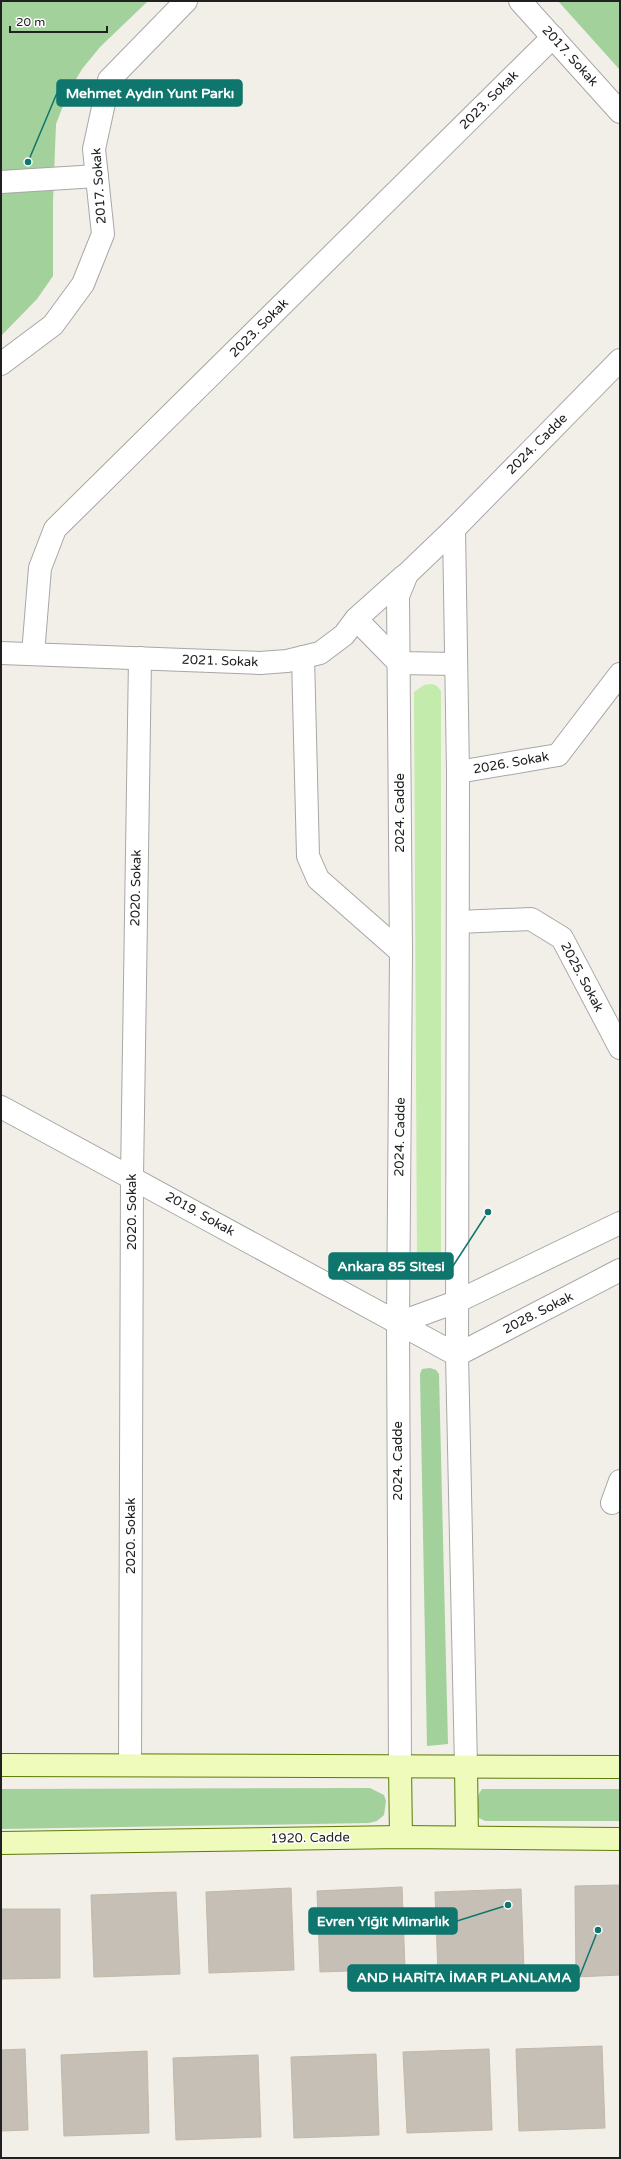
<svg xmlns="http://www.w3.org/2000/svg" width="621" height="2159" viewBox="0 0 621 2159" font-family="'Varela Round',sans-serif">
	<rect width="100%" height="100%" fill="#f1efe7"/>
	<path fill="#c2ebac" d="M432,684l5,2 4,5v565l-1,7 -6,7 -10,-2 -7,-9 -3,-567 10,-7z"/>
	<g fill="#a2d19b">
		<path d="M1,1h147l-48,46 -18,22 -14,24 -12,31 -3,77v75l-16,23 -36,37z"/>
		<path d="M558,1h62v69z"/>
		<path d="M430,1368l6,2 3,4 9,370 -21,2 -7,-372 2,-5z"/>
		<path d="M370,1788l14,7 2,6 -2,14 -7,6 -8,2 -368,6v-40z"/>
		<path d="M482,1789h138v32h-135l-6,-3c-1,-10 -4,-21 3,-29z"/>
	</g>
	<g fill="#c6bfb6" stroke="#c3b8a9">
		<path d="M620,1885v90l-44,2 -1,-91z"/>
		<path d="M402,1887l3,82 -85,3 -3,-81z"/>
		<path d="M291,1888l3,82 -85,3 -3,-81z"/>
		<path d="M521,1889l3,82 -86,3 -3,-82z"/>
		<path d="M176,1892l4,82 -86,3 -3,-82z"/>
		<path d="M1,1909h59v69l-59,1z"/>
		<path d="M602,2046l3,82 -86,3 -3,-82z"/>
		<path d="M25,2049l3,81 -27,1v-81z"/>
		<path d="M489,2049l3,81 -85,3 -4,-81z"/>
		<path d="M147,2051l2,82 -85,3 -3,-81z"/>
		<path d="M376,2054l3,81 -85,3 -3,-81z"/>
		<path d="M258,2055l3,82 -85,3 -3,-82z"/>
	</g>
	<g fill="none" stroke-linecap="round" stroke-linejoin="round">
		<defs>
			<g id="minor">
				<path d="M520,1l100,111"/>
				<path d="M1,182l96,-6"/>
				<path d="M1,364l52,-39 30,-41 20,-50 -9,-85 15,-69 77,-79"/>
				<path d="M454,529l4,243 -1,583 9,412"/>
				<path d="M356,619l43,44 57,1"/>
				<path d="M1,653l259,10 27,-2 33,-8 24,-18 12,-16 48,-43"/>
				<path d="M33,654l7,-86 15,-39 498,-492"/>
				<path d="M303,657l5,199 10,23 83,73"/>
				<path d="M458,772l100,-17 62,-81"/>
				<path d="M458,922l73,-3 31,19 58,110"/>
				<path d="M1,1107l456,248 163,-85"/>
				<path d="M398,1323l58,-21 164,-79"/>
				<path d="M612,1503l8,-22"/>
				<path d="M130,1765l2,-588 8,-519"/>
				<path d="M400,1767l-2,-444 3,-371 -3,-356 9,-22 47,-45 166,-169"/>
			</g>
			<g id="secondary">
				<path d="M1,1765l619,2"/>
				<path d="M400,1767l1,70"/>
				<path d="M466,1767l1,70"/>
				<path d="M1,1843l400,-6 219,2"/>
			</g>
		</defs>
		<use href="#minor" stroke="#a7a7a7" stroke-width="24"/>
		<use href="#secondary" stroke="#5c7c03" stroke-width="24"/>
		<use href="#minor" stroke="#fff" stroke-width="22"/>
		<use href="#secondary" stroke="#eefbbb" stroke-width="22"/>
	</g>
	<g text-anchor="middle" dominant-baseline="central" stroke-width="3" stroke-linejoin="round" paint-order="stroke">
		<g font-size="13" fill="#202020" stroke="#fff">
			<text transform="translate(570 56) rotate(48)">2017. Sokak</text>
			<text transform="translate(489 100) rotate(-45)">2023. Sokak</text>
			<text transform="translate(99 186) rotate(-94)">2017. Sokak</text>
			<text transform="translate(259 328) rotate(-45)">2023. Sokak</text>
			<text transform="translate(537 444) rotate(-45)">2024. Cadde</text>
			<text transform="translate(220 661) rotate(2)">2021. Sokak</text>
			<text transform="translate(511 763) rotate(-10)">2026. Sokak</text>
			<text transform="translate(400 813) rotate(-90)">2024. Cadde</text>
			<text transform="translate(136 888) rotate(-89)">2020. Sokak</text>
			<text transform="translate(582 977) rotate(62)">2025. Sokak</text>
			<text transform="translate(400 1137) rotate(-89)">2024. Cadde</text>
			<text transform="translate(132 1212) rotate(-90)">2020. Sokak</text>
			<text transform="translate(200 1214) rotate(29)">2019. Sokak</text>
			<text transform="translate(538 1313) rotate(-27)">2028. Sokak</text>
			<text transform="translate(398 1461) rotate(-90)">2024. Cadde</text>
			<text transform="translate(131 1536) rotate(-90)">2020. Sokak</text>
			<text transform="translate(310 1838) rotate(-1)">1920. Cadde</text>
		</g>
	</g>
	<path fill="none" stroke="#0f766e" stroke-width="1.5" d="M28 162L57 93M488 1212L453 1266M508 1905L457 1921M598 1930L579 1978"/>
	<g fill="#0f766e" stroke="#fff" stroke-width="1.5">
		<circle cx="28" cy="162" r="4"/>
		<circle cx="488" cy="1212" r="4"/>
		<circle cx="508" cy="1905" r="4"/>
		<circle cx="598" cy="1930" r="4"/>
	</g>
	<g fill="#0f766e" stroke="#0f766e" stroke-width="1.5">
		<rect x="57" y="80" width="185" height="26" rx="4"/>
		<rect x="329" y="1253" width="124" height="26" rx="4"/>
		<rect x="309" y="1908" width="148" height="26" rx="4"/>
		<rect x="348" y="1965" width="231" height="26" rx="4"/>
	</g>
	<g font-size="14" text-anchor="middle" font-weight="bold" fill="#fff">
		<text x="150" y="98">Mehmet Aydın Yunt Parkı</text>
		<text x="391" y="1271">Ankara 85 Sitesi</text>
		<text x="383" y="1926">Evren Yiğit Mimarlık</text>
		<text x="464" y="1982">AND HARİTA İMAR PLANLAMA</text>
	</g>
	<rect width="621" height="2159" fill="none" stroke="#202020" stroke-width="4"/>
	<path d="M10 26v6h97v-6" fill="none" stroke="#202020" stroke-width="2"/>
	<text x="16" y="26" font-size="12" fill="#202020" stroke="#ffffff" stroke-width="3" paint-order="stroke">20 m</text>
</svg>
